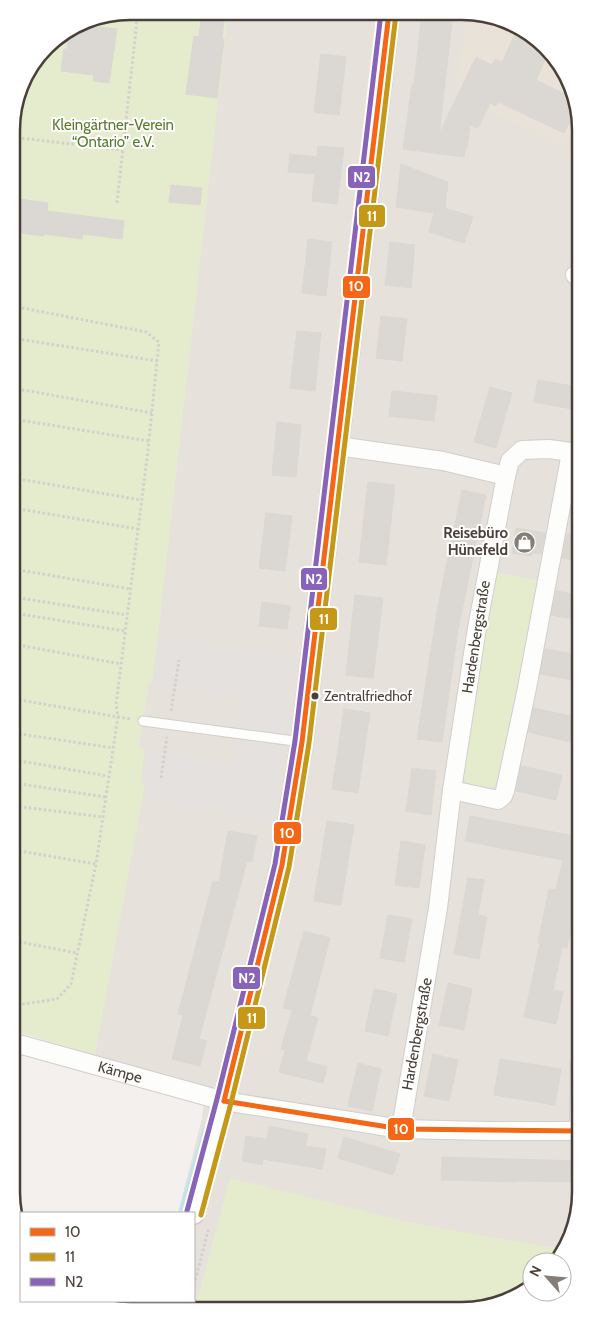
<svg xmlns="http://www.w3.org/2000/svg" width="592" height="1322" viewBox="0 0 592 1322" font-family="Cabin,sans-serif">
	<rect width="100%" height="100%" fill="#f3f0ed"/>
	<path fill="#e7e1dc" d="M130,11l355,2 55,28 37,58 3,1101 -25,62h-23v20l-39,25 -342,1 2,-7h41v-88h-16l24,-95 2,-15 -108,-48 -81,-24 -3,-909 12,-45 28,-36 33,-21z"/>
	<path fill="#e9e2d9" d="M468,13h17l55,28 17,26 -2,5 7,5 15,22v53l-123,-58z"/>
	<g fill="#e5ecce">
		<path d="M130,11l98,1 -70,624 -6,48 -3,-1 -10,65 6,1 -4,34 4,1 -50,271 -80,-24 -3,-909 12,-45 28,-36 33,-21z"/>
		<path d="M497,573l43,8 -43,201c-7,11 -18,6 -29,3l-6,-8 18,-117z"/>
		<path d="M230,1178l181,45 149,26 -5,13h-23v20l-39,25 -298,1z"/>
	</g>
	<path fill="#e5e1de" d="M158,636l135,20 -13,104 -9,61 -128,-24 2,-13 -4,-1 4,-34 89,15 10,-68 -92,-12z"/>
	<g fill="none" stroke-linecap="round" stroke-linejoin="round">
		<g stroke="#c0e4ef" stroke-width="5.5">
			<path d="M181,1213l24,-83"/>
			<path d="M155,1308l2,-7"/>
		</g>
	</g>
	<g fill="#dbd8d4" stroke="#dbd7d3">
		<path d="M202,12h23l-3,27h2l-7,59 -31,-4 8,-58 7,1 -2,-1z"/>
		<path d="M422,13h31l-14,121 37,-77 16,8 3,-6 7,3 15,-32 23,11 8,13 -12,26 41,20v7l-13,26 -66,-31 -2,4 -6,-3 -12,25 -8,-3 -3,23h-2l-1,9 -61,-8 9,-65 2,1z"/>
		<path d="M81,25l36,4 -8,54 -16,-2 1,-6 -33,-4 3,-22h3l2,-19 12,1z"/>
		<path d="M321,54l25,3 -7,58 -25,-3z"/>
		<path d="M318,146l26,2 -7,56 -25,-3 3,-27 -27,-2 2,-18 27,3z"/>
		<path d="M401,164l47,18 -3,26 28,9 -9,26 -35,-11 5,-19 -38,-6z"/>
		<path d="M171,185l31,3 -2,17 -31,-3z"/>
		<path d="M12,198l36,5 -1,8 77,10 -2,18 -39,-5 -1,5 -38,-5v2l-32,-4z"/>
		<path d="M308,239l24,3 -6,54 -24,-3z"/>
		<path d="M390,242l25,3 -4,43 -26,-3z"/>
		<path d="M381,316l26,3 -5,42 -26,-3z"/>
		<path d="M297,331l24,2 -6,58 -25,-3z"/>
		<path d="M538,380l40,7v23l-44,-8z"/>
		<path d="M490,387l22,6 -16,55 -22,-6z"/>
		<path d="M392,391l45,5 -3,25 -45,-5z"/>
		<path d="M277,422l24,3 -5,52 -24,-2z"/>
		<path d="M368,482l27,3 -9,80 -27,-3z"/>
		<path d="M462,490l24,5 -28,135 -16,112 -25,-3 21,-133z"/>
		<path d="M266,513l26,3 -7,55 -26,-3z"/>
		<path d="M516,528l29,5 -4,21 -8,-1 -1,3 -20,-3z"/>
		<path d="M567,534l11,2v25l-16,-3z"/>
		<path d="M556,591l22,4v25l-27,-5z"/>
		<path d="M355,595l28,3 -10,80 -27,-3z"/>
		<path d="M262,602l28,4 -3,23 -28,-3z"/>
		<path d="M545,649l34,6v26l-39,-7z"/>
		<path d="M534,708l41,9 -5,25 -42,-10z"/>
		<path d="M344,709l26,4 -12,80 -26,-4z"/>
		<path d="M521,766l41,9 -6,25 -40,-9z"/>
		<path d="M412,768l24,3 -5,44 -25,-4z"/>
		<path d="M470,816l109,21v33l-5,24 4,1 -11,53 -5,-1 -9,43 10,2 -7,32 -32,-7 16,-74h-2l11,-54 7,1 7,-30 -98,-19z"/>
		<path d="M327,821l27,4 -13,80 -27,-4z"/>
		<path d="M228,831l29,5 -5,26 -5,-1 -48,178 8,2 -7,25 -28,-7 11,-44 -5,-1 35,-133 6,1z"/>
		<path d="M401,841l24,4 -6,43 -24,-3z"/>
		<path d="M468,878l16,2 -6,35 9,2 -8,42 -25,-5z"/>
		<path d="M388,915l24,4 -8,43 -24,-4z"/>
		<path d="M304,931l26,7 -20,77 8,3 -12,43 21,6 -4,16 -44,-11 6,-22 -4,-1 11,-39 -9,-2z"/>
		<path d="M448,983l24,6 -8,41 -25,-5z"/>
		<path d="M374,989l23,5 -9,42 -23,-5z"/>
		<path d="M433,1054l25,6 -9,41 -25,-5z"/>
		<path d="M500,1059l61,10 -6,36 -61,-10z"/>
		<path d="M358,1063l23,6 -9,42 -24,-5z"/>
		<path d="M269,1126l39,8 -3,12 21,3 -4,20 -59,-10 -1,6 -20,-4 4,-25 21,3z"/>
		<path d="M344,1137l56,17 -7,21 -55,-17z"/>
		<path d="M442,1157l138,4v21l-65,-1v1l-74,-2z"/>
	</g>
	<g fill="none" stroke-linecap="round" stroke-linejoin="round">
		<defs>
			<path id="service" d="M143,721l159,21"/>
			<g id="minor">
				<path d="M575,275h2"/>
				<path d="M338,446l105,15 63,15 -29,152 -25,162 -14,118 -37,221"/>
				<path d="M506,476l4,-15 12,-11 27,-1 29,4"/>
				<path d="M452,790l46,10 5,-4 2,-5 21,-98 45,-240"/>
				<path id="s1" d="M15,1043l209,58 177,28 86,2h93"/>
				<path d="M579,1131l1,-66"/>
			</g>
			<g id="tertiary">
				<path d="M194,1213l30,-112 58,-236 20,-123 87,-729"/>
				<path d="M168,1308l2,-7"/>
			</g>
		</defs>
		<use href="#service" stroke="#d1cecb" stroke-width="11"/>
		<use href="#minor" stroke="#d1cecb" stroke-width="20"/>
		<use href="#tertiary" stroke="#d1cecb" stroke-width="24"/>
		<g stroke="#d3d0cc" stroke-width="3" stroke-dasharray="2.5 2.5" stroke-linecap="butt">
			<path d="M12,137l110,13"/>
			<path d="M117,203l21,-192"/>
			<path d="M12,306l134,26 13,10 -11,108 -32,255 2,11 -22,148 -25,120 -14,15 -33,5 -9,-3"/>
			<path d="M12,338l145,23"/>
			<path d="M12,388l140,25"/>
			<path d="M13,419l136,22"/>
			<path d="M13,478l128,22"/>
			<path d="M13,508l125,21"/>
			<path d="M13,569l117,20"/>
			<path d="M13,597l114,18"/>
			<path d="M13,613l112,18"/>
			<path d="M13,644l108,20"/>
			<path d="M14,699l116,20"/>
			<path d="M171,711l8,-51"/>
			<path d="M14,733l99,15"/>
			<path d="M14,760l94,16"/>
			<path d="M161,778l6,-41"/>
			<path d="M14,783l92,14"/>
			<path d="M14,806l89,11"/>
			<path d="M14,842l3,-14"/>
			<path d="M14,850l82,14"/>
			<path d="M14,941l63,12"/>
			<path d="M194,1285l15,-58"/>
		</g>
		<use href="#service" stroke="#fdfdfc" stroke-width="9"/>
		<use href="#minor" stroke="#fdfdfc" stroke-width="18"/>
		<use href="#tertiary" stroke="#fdfdfc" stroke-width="21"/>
		<defs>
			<g id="bus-1">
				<path d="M224,1101l58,-236 20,-123 87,-729"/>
				<path d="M224,1101l177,28 179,2"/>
			</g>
			<path id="bus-2" d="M201,1215l30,-112 58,-236 20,-124 87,-729"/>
			<path id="bus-3" d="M187,1211l30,-112 58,-235 20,-123 86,-728"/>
		</defs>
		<use href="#bus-1" stroke="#fff" stroke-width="9"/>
		<use href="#bus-2" stroke="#fff" stroke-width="9"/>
		<use href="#bus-3" stroke="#fff" stroke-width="9"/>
		<use href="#bus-1" stroke="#f36717" stroke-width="5"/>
		<use href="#bus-2" stroke="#c59817" stroke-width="5"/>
		<use href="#bus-3" stroke="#8864b9" stroke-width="5"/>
	</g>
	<defs>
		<symbol id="shop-disc" viewBox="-11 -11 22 22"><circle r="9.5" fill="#857e78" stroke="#fff"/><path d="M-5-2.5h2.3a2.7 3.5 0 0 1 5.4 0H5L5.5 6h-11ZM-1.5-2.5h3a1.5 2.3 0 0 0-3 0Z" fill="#fff"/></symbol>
	</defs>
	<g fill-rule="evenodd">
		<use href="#shop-disc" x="512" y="530" width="25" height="25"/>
	</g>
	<circle fill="#4a4039" stroke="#fff" stroke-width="2" cx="315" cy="696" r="4.5"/>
	<g text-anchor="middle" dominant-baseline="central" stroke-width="4" stroke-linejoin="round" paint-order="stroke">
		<g font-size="14" fill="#4a4039" stroke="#fff" text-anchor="start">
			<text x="324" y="696">Zentralfriedhof</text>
		</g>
		<g font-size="15" fill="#577c2c" stroke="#fff">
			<text x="113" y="125">Kleingärtner-Verein<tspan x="113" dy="17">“Ontario” e.V.</tspan></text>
		</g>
		<g font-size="15" font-weight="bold" fill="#4a4039" stroke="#fff" text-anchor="end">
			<text x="508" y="533">Reisebüro<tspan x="508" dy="17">Hünefeld</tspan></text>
		</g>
		<g font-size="15" fill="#4a4039" stroke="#fff">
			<text transform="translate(476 637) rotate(-81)">Hardenbergstraße</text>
			<text transform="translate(417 1034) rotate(-80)">Hardenbergstraße</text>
			<text stroke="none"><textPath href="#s1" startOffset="109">Kämpe</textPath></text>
		</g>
	</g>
	<path d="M0 0H592V1322H0ZM130 20H462A110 110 0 0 1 572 130V1192A110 110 0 0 1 462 1302H130A110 110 0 0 1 20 1192V130A110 110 0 0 1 130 20Z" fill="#fff" fill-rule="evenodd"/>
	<path fill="none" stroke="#4a4039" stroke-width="2.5" d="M130 20H462A110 110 0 0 1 572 130V1192A110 110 0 0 1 462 1302H130A110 110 0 0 1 20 1192V130A110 110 0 0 1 130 20Z"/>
	<g stroke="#fff" stroke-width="2">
		<rect x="347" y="165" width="29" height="24" rx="5" fill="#8864b9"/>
		<rect x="358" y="204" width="28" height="24" rx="5" fill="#c59817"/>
		<rect x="342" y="275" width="29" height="24" rx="5" fill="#f36717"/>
		<rect x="300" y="567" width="28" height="24" rx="5" fill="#8864b9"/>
		<rect x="309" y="607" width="29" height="24" rx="5" fill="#c59817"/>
		<rect x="273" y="821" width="29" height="24" rx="5" fill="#f36717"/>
		<rect x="232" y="966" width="29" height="24" rx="5" fill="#8864b9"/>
		<rect x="237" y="1006" width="29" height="24" rx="5" fill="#c59817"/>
		<rect x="387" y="1117" width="28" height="24" rx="5" fill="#f36717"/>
	</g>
	<g font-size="14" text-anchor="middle" font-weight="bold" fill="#fff">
		<text x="362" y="182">N2</text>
		<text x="372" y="221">11</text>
		<text x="356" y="291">10</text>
		<text x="314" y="584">N2</text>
		<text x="324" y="624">11</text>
		<text x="287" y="838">10</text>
		<text x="247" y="983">N2</text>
		<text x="252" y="1023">11</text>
		<text x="401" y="1134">10</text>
	</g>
	<rect x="20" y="1212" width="175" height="90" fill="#ffffff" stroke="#b7b3b0"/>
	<rect x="30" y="1228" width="25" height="8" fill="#f36717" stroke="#b7b3b0"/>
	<text x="65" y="1237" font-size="15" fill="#4a4039">10</text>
	<rect x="30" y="1253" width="25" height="8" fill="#c59817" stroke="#b7b3b0"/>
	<text x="65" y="1262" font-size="15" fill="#4a4039">11</text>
	<rect x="30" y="1278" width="25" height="8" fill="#8864b9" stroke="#b7b3b0"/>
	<text x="65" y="1287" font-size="15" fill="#4a4039">N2</text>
	<g transform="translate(547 1277) rotate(297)"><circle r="24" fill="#ffffff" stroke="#b7b3b0"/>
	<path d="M0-4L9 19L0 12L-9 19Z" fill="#857e78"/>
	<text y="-8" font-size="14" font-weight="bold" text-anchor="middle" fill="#4a4039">N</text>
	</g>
</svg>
